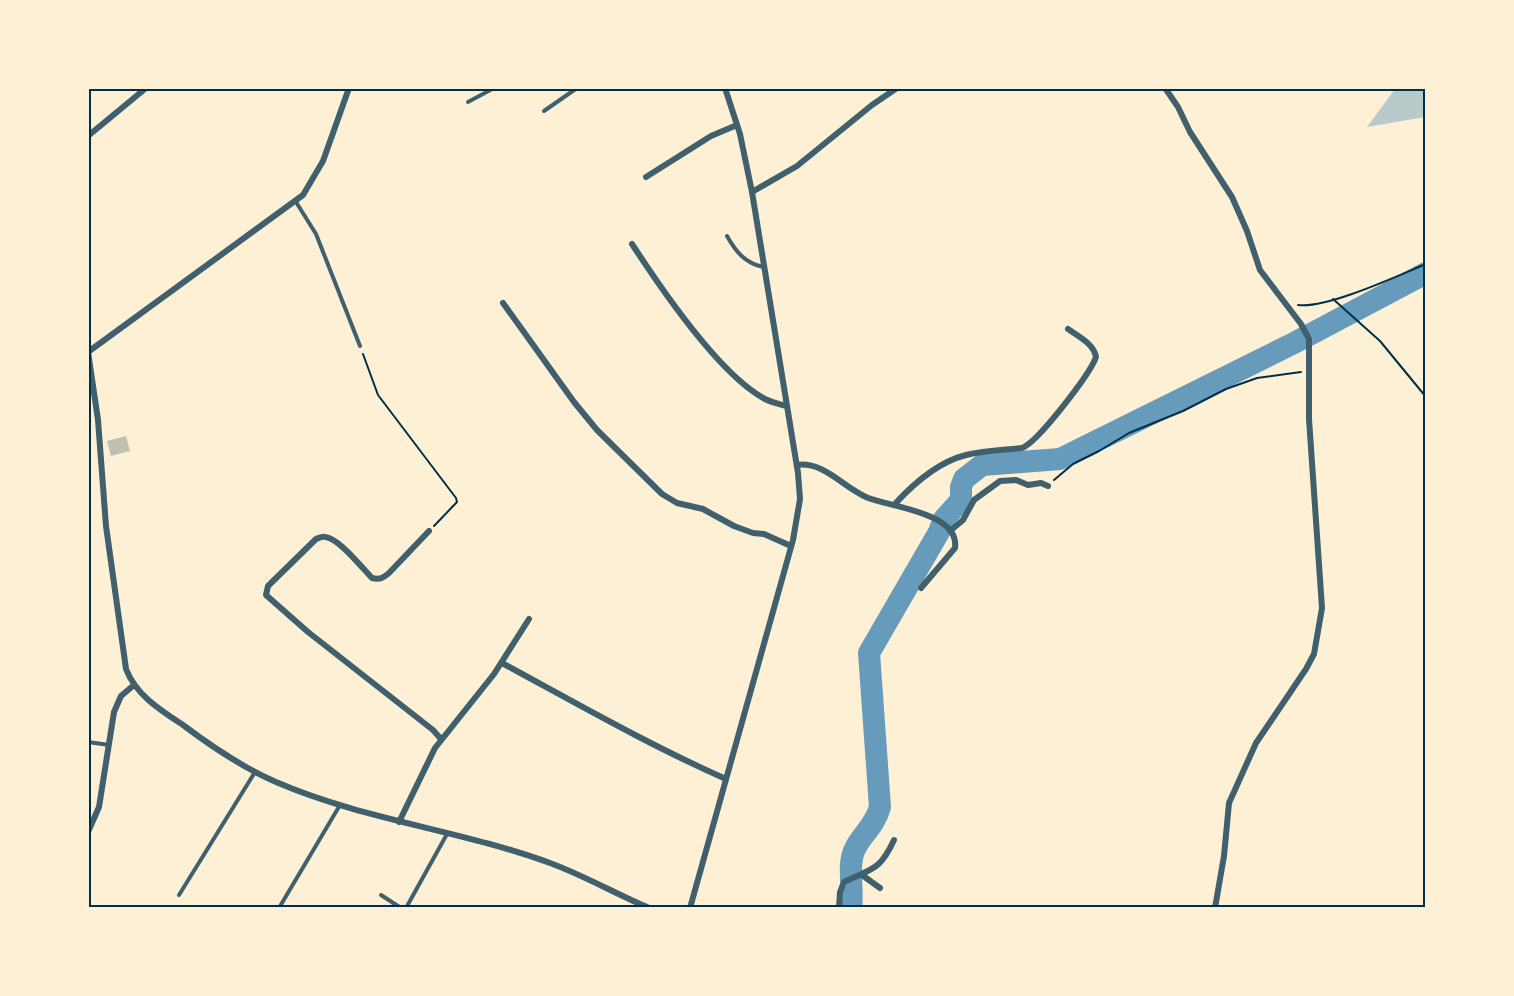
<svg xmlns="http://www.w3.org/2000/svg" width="1514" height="996" viewBox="0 0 1514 996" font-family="'Fira Sans',sans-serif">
	<rect width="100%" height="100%" fill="#fdf0d5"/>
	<path fill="#b9caca" d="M1395,89h30v28l-58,10z"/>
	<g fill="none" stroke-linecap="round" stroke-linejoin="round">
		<path stroke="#669bbc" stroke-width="22" d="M851,908c3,-18 -4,-40 3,-57 7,-17 20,-23 26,-44l-11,-154 70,-121 5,-13 17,-19v-13l3,-8 18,-14 78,-6 234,-116 132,-70"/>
	</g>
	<path fill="#bec0b2" d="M126,436l4,15 -19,5 -4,-15z"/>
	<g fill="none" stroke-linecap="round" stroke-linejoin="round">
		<g stroke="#003049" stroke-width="2">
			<path d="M1333,299l47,42 46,56"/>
			<path d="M1298,305c28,4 99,-29 128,-41"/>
			<path d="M363,354l15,41 78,103 1,4 -23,24"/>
			<path d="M1054,480l19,-16 26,-13 30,-18 54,-22 43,-22 31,-11 44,-6"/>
		</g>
		<g stroke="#3f606c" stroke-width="4">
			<path d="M468,102l26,-14"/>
			<path d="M544,111l33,-23"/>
			<path d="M296,202l20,32 44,112"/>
			<path d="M727,236c9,16 18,27 36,31"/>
			<path d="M88,742l21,3"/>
			<path d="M179,895l76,-123"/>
			<path d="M381,895l20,13"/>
			<path d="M279,908l61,-103"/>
			<path d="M406,908l41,-74"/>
		</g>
		<g stroke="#3f606c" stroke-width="6">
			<path d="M1165,88l13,19 12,25 42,65 15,34 13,39 41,54 8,15v80l13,189 -8,46 -8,15 -50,74 -27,60 -5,53 -9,52"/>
			<path d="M88,136l58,-48"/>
			<path d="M646,177l65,-41 26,-11"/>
			<path d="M752,192l45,-26 75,-61 25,-17"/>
			<path d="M632,244c28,43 88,131 133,155 6,3 14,5 21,7"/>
			<path d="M503,303l71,99 23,28 65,64 15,9 26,6 31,17 19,7 11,1 27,12"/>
			<path d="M88,352l10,68 8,106 20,143c10,26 34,41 57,56 28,21 60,43 93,57 88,38 184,48 274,81 33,12 66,31 99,45"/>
			<path d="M88,352l215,-157 20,-34 26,-73"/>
			<path d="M797,465c26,-4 46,22 69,32 22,10 94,15 89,51l-34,40"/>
			<path d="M894,505c19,-21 44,-43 72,-50 19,-5 38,-5 56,-7 16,-6 68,-74 74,-91 -2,-13 -18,-21 -28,-28"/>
			<path d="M429,531l-40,42c-6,5 -9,7 -17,5 -10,-10 -33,-40 -47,-41 -3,-1 -6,1 -9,2l-48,47 -2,9 42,37 125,98 8,9"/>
			<path d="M950,531l13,-11 11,-20 26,-19 16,-1 12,5 13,-2 7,3"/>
			<path d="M502,663c74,40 147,82 224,116"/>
			<path d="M399,822l36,-74 59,-74 35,-55"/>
			<path d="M88,832l11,-25 15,-95 7,-16 13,-11"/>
			<path d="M862,875l18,13"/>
			<path d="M690,908l103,-368 7,-41 -2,-26 -46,-281 -12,-58 -15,-46"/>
			<path d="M839,908l1,-16 4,-10c28,-14 35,-10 50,-42"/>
		</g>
	</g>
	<rect width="1514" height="996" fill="none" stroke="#fdf0d5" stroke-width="180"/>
	<rect x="90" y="90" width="1334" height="816" fill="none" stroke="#003049" stroke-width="2"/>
</svg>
